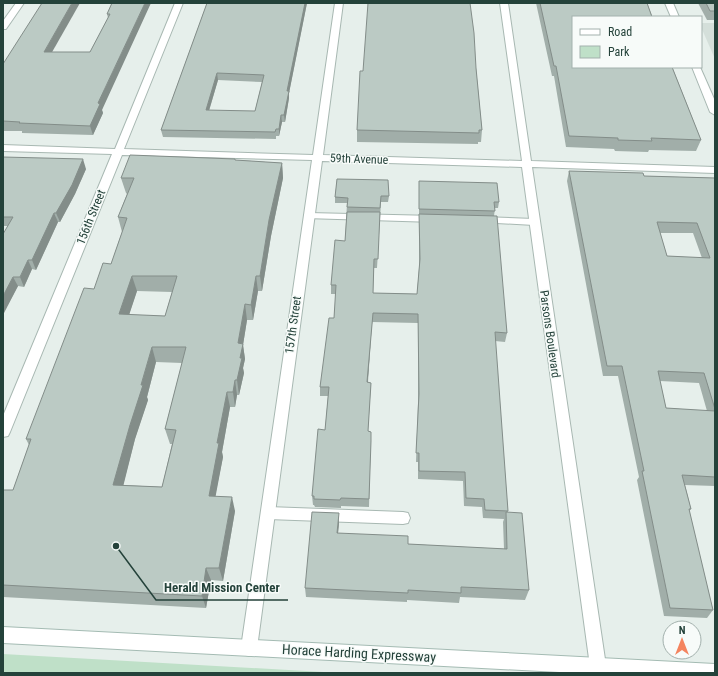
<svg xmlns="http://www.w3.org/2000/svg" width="718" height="676" viewBox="0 0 718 676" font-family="'Roboto Condensed',sans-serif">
	<rect width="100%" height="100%" fill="#e6efeb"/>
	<path fill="#d4dfda" d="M701,23h14v36l-14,-32z"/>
	<path fill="#bfe0c8" d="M3,654l338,19h-338z"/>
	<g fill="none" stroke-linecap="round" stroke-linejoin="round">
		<defs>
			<g id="lane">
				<path d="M309,213l126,3 5,3 -5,3 -130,-4 -1,-2 1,-2z"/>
				<path d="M482,217l52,2 5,3 -5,3 -56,-3 -1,-2z"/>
				<path d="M268,507l135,5 5,1 2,5 -2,5 -5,1 -135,-5 -5,-1 -2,-5 2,-5z"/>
			</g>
			<g id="street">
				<path d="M16,3h8l-18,26h-3v-8z"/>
				<path d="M175,3h8l-59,146 189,6 22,-152h8l-20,152 199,6 -22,-158h8l23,158 184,6v6l-183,-6 74,499 -2,6 -3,1 -9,-1 -2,-6 -68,-499 -200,-6 -65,487 -2,6 -6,2 -6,-2 -2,-6 71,-488 -190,-5 -112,277 -2,4 -5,1v-21l109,-262 -109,-3v-6l112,4z"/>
				<path d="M665,3h8l6,14h-8z"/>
				<path d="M692,67h8l15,34v14l-5,-3z"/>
			</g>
			<path id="secondary" d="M3,627l712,37v9h-137l-575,-30z"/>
		</defs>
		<use href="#lane" stroke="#a8b8b2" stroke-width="2"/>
		<use href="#street" stroke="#a8b8b2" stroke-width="2"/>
		<use href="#secondary" stroke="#a4bbb3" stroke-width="2"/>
		<use href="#lane" fill="#fff" fill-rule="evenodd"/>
		<use href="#street" fill="#fff" fill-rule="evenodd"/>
		<use href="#secondary" fill="#fff" fill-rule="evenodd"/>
	</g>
	<g fill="#a1aea9" fill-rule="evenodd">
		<path d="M112,3l-10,107 1,3 -10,22 -71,-2v-2h-19v-67l49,-12h38l18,-34 -1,-4z"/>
		<path d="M207,3h100l-18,90v5l-4,24h-3l-3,14h-3v3l-113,-2 -2,-7zM218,80l44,2 -7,29h-46z"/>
		<path d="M536,3h111l54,137 -5,11 -47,-1 -1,2 -33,-1 -1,-2 -48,-2 -12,-71h-2z"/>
		<path d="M698,3h17v17h-8z"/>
		<path d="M476,68l6,62 -1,12h-3v2l-121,-2v-12l6,-59z"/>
		<path d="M3,157l83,12 -11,25 -15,28h-2l-22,48 -4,-1 -8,18 -6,-1 -13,24 2,-84h-4z"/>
		<path d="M235,160l47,3 1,15 -12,58 -9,55h-4l-5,29h-6l-4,25 2,14 -2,9 1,5 -5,22h-2l-2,12h-5l-8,45 1,5 -8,39 20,15 -12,70 -12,-1 -5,28 -203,-11v-107h10l16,-45 -3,-6 68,-150 17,-25 11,-32 -4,-15 9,-23 -1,-1 -5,-15zM137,291l35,1 -7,24 -36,-1zM156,362l26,1 -17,66 5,15h2l-10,43 -39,-2 12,-46 13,-39 -1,-3z"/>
		<path d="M569,171l75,5 71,2v308l-30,-1 6,24 -2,2 24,99 -6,8 -43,-2 -27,-136 2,-3 -21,-101h-15l-36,-195zM660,233h33l9,25 -35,-2zM660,381l39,2 8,28 -41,-3z"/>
		<path d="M337,179l52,17 -1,6h-7l-4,66h-3l-1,25 44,1 2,-26v-87l80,21 -1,6h-3l-1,8 13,117 -2,9 -10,-1 13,171 21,78 -4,10 -65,-3 -1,6 -52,-3v2l-101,-5 -1,-9 34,-65 -1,10 70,11 96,5 -1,-27 1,-3 -21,-1 -1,-11 -18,-1 -1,-25 -45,-2v-17h-2l2,-59v-80l-46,-1 -4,60 3,1 -3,48 3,1 -2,75 -28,-1v2l-26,-1 -1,-2h-1l-1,-9 13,-66 3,-34h-8v-9l14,-69 2,-24h-5v-9l14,-44 2,-38h-12v-6z"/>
	</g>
	<g fill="#838d89">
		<path d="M72,3h8l-33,58 -3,-9z"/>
		<path d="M145,3h6l-49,107 1,3 -10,22 -3,-9 8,-23z"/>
		<path d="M305,3h2l-18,90v5l-4,24 -1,-7 3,-24z"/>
		<path d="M217,73l1,7 -11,37 -1,-7z"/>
		<path d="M281,115l1,7 -3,14v-7z"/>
		<path d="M83,159l3,10 -11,25 -15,28 -4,-9z"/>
		<path d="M282,163l1,15 -12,58 -9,55 -2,-15 9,-56z"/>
		<path d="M54,213l4,9 -22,48 -4,-10z"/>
		<path d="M28,260l4,9 -8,18 -4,-10z"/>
		<path d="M132,276l5,15 -13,39 -5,-16z"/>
		<path d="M256,276l2,15 -5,29 -2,-15z"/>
		<path d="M13,277l5,9 -15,29v-19z"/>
		<path d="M245,304l2,16 -4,25 2,14 -2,9 1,5 -5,22 -2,-15 3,-22 -2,-15z"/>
		<path d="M373,313l-1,9 -5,69v-9z"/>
		<path d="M152,347l4,15 -9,35 1,3 -13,39 -15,60 -7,-14 17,-60z"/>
		<path d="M235,380l2,15 -2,12 -2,-15z"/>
		<path d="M227,392l3,15 -8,45 1,5 -10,53 -4,-14 8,-53z"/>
		<path d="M232,497l3,14 -12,70 -4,-13z"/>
		<path d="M339,513v10l-2,20v-10z"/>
		<path d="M206,568l5,12 -5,28 -4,-12z"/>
	</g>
	<g fill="#bbcac4" stroke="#838d89" fill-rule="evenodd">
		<path d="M42,3h30l-28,49h46l20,-38h-3l5,-11h33l-47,100 2,1 -10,22 -71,-3 1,-1 -17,-1v-57z"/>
		<path d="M207,3h98l-18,88h2l-5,24h-3l-2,14h-3l-1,3 -114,-2zM217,73l47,2 -9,36 -49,-1z"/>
		<path d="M368,3h102l4,30 2,35 6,62h-3v3l-122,-3 3,-59h3z"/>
		<path d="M540,3h107l5,14h-79v50h99l29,73 -50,-2 1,3 -34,-1v-2l-49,-2 -13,-70h-2z"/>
		<path d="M706,3h9v8h-5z"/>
		<path d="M130,155l105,4v1l47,3 -13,57 -9,56h-4l-5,29 -6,-1 -7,39 5,1 -3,14h2l-5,22h-2l-2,12h-6l-10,51h2l-10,53 23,1 -13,71h-13l-4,28 -199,-11v-95h10l18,-51h-5l58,-151 10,1 9,-26 8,1 16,-46 -9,-1 16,-39h-13zM132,276h45l-12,40 -46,-2zM152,347h34l-21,82 11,1 -14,57 -49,-2 17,-60 13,-40h-2z"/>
		<path d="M3,157l80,2 -11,26 -16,28h-2l-22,47h-4l-8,17h-7l-10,19v-62l10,-17h-10z"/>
		<path d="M569,171l74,2 1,3 71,2v231l-11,-36 -46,-2 8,37 49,3v66l-33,-2 9,34h-2l24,101 -43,-2 -28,-137h2l-22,-105h-15zM657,222l40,1 13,35 -43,-2z"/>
		<path d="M337,179l51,1 1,16h-8l-1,12 -33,-1 1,-9 -13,-1z"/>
		<path d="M419,181l78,2 2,19h-5l1,9 -76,-2z"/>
		<path d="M347,212h33l-2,47h-4l-1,34 44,1 3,-35 -1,-45 78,2 10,117 -12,-1 13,179 -23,-1 -1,-11 -18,-1 -1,-26 -46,-1v-18h-3l3,-59 -1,-80 -45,-1 -6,69 4,1 -3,48 3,1v9l-2,58 -28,-1 -1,2 -26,-1v-3h-2l6,-67 7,1 4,-43h-9l9,-69h5l2,-33h-5l4,-45 10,1z"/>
		<path d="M312,512l27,1 -2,20 71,3v8l99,5 -1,-37 16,1 7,77 -68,-3v6l-53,-3v3l-103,-5z"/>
	</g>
	<g text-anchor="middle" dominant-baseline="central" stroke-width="3" stroke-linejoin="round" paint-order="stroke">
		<g font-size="12" fill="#24423a" stroke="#f7fbf9">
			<text transform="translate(359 159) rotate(2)">59th Avenue</text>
			<text transform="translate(91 217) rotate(-68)">156th Street</text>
			<text transform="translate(293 325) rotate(-82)">157th Street</text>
			<text transform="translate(550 334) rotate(82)">Parsons Boulevard</text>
		</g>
		<g font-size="14" fill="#24423a" stroke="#f7fbf9">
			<text transform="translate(359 653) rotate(3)">Horace Harding Expressway</text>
		</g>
	</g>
	<path fill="none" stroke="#24423a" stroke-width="1.5" d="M116 546L156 600H288"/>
	<circle fill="#24423a" stroke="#f7fbf9" stroke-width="1.5" cx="116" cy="546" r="4"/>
	<g font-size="13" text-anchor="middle" font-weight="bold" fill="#24423a" stroke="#f7fbf9" stroke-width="3" stroke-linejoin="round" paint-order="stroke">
		<text x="222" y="592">Herald Mission Center</text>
	</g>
	<rect width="718" height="676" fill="none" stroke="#24423a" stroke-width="8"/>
	<rect x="572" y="16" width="130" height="52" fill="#f7fbf9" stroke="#a3b1ad"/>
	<rect x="580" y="29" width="20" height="6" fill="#ffffff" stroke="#a3b1ad"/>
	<text x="608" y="36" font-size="12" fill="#24423a">Road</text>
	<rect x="580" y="46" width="20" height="12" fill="#bfe0c8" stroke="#a3b1ad"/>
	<text x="608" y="56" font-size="12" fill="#24423a">Park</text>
	<g transform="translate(682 640)"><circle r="19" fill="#f7fbf9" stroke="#a3b1ad"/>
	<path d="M0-3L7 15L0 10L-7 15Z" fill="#f4845f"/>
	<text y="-6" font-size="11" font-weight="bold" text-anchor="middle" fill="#24423a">N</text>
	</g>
</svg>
